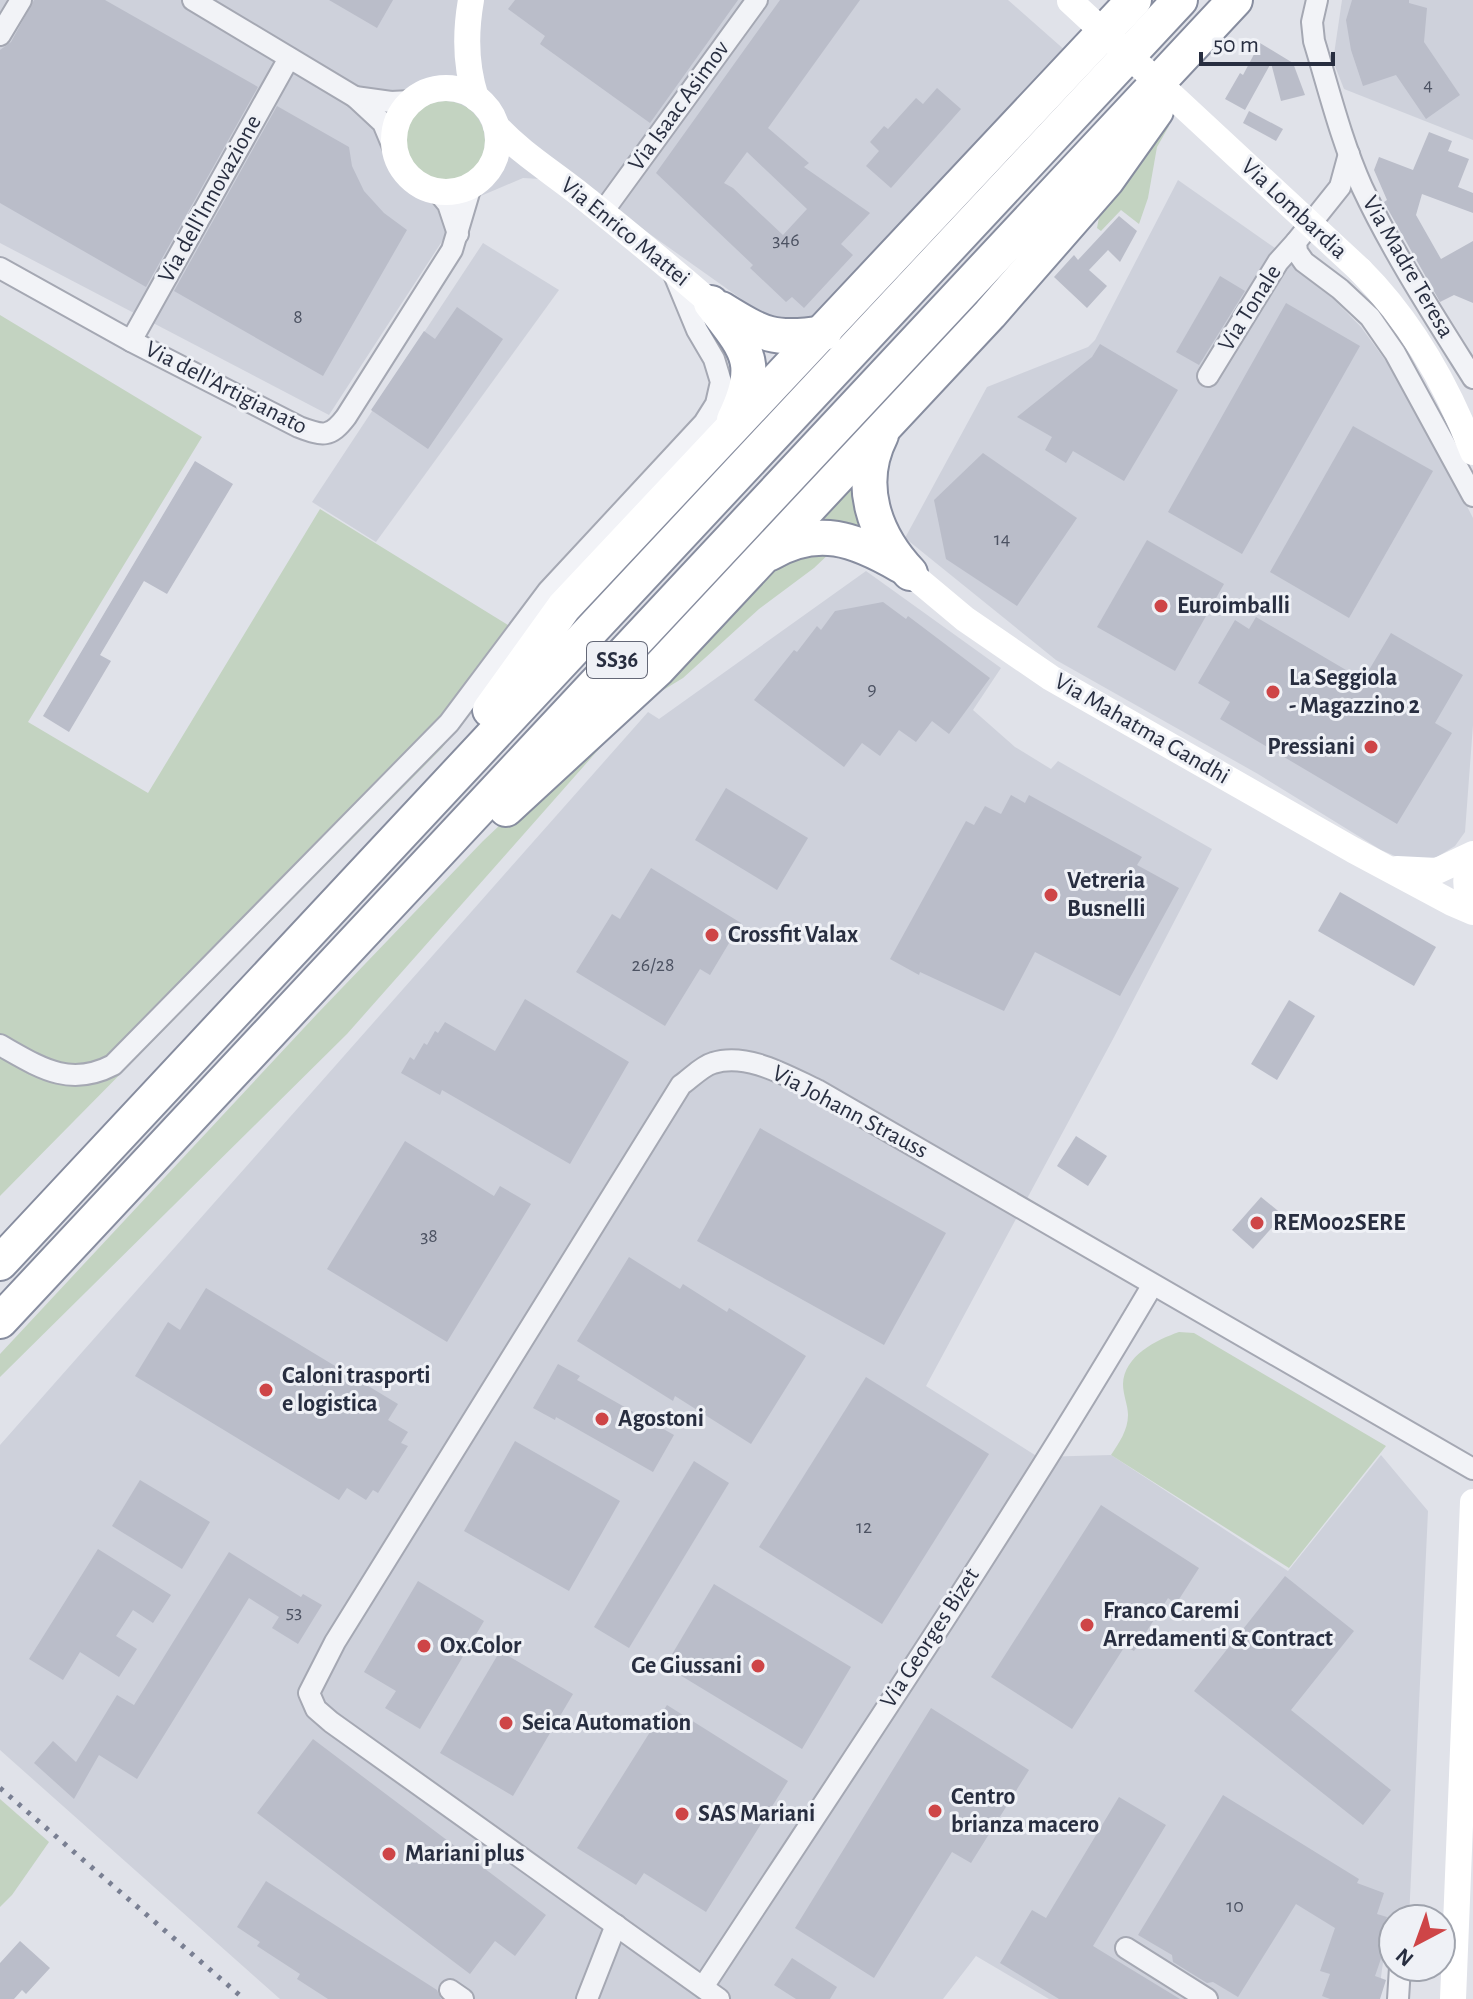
<svg xmlns="http://www.w3.org/2000/svg" width="1473" height="1999" viewBox="0 0 1473 1999" font-family="'Alegreya Sans',sans-serif">
	<rect width="100%" height="100%" fill="#e0e2e9"/>
	<g fill="#ced1db">
		<path d="M0,0h1008l59,52 -246,269 -22,3 -32,-7 -154,-109 -16,-17 -23,-10 -51,-3 -82,35 9,16 -121,186 -329,-172z"/>
		<path d="M1342,0h131v140l-129,-51 -11,-28z"/>
		<path d="M1178,180l124,87 59,60 49,67 63,124v207l-8,107 -10,14 -18,11 -28,5 -28,-12 -123,-76 -202,-114 -151,-122 82,-151 101,-40 7,-7z"/>
		<path d="M483,243l76,47 -183,252 -64,-40z"/>
		<path d="M866,571l135,97 -28,42 42,37 36,22 7,-8 154,88 -99,190 -187,347 112,71 73,-2 177,116 93,-116 47,56 -19,408h-16v26l-9,10 -6,44h-329l-73,-43 -33,43h-663l-280,-249v-305l648,-733 11,7z"/>
	</g>
	<g fill="#c3d3c1">
		<circle cx="445" cy="141" r="40"/>
		<path d="M1158,116l11,10 -12,21 -9,51 -9,26 -18,-14 -20,21 -4,-3 4,-21z"/>
		<path d="M0,315l202,122 -174,285 120,71 172,-284 206,127 -84,112 -442,448z"/>
		<path d="M857,469l13,60 -68,-1z"/>
		<path d="M833,550l-19,18 -55,41 -76,69 -46,28 -290,328 -347,343v-23l317,-340 166,-173 298,-282z"/>
		<path d="M1179,1332l15,1 192,113 -97,122 -178,-113c8,-12 17,-25 17,-40 0,-10 -5,-20 -5,-31 1,-28 33,-44 56,-52z"/>
		<path d="M0,1799l49,43 -37,53 -12,12z"/>
	</g>
	<g fill="#babdc9" fill-rule="evenodd">
		<path d="M34,0h71l153,87 -112,200 -146,-84v-153l11,-8z"/>
		<path d="M329,0h64l-16,28z"/>
		<path d="M515,0h223l-88,123 -110,-79 5,-8 -37,-27z"/>
		<path d="M780,0h80l-92,128 41,35 -5,4 66,46 -29,31 12,11 -49,53 -12,-11 -6,5 -36,-34 3,-3 -97,-92zM747,152l60,57 -24,26 -50,-47 -9,-5z"/>
		<path d="M1352,0h57v3l18,5 -3,34 36,53 -34,24 -30,-44 -33,11 -12,-36 -5,-30z"/>
		<path d="M1260,43l33,20 12,32 -24,6 -10,-38 -26,47 -20,-11 15,-26 3,2z"/>
		<path d="M937,88l24,21 -70,79 -25,-22 13,-15 -9,-9 14,-16 4,3 28,-31 7,6z"/>
		<path d="M277,106l72,41 3,19 12,25 20,22 23,17 -84,146 -149,-85z"/>
		<path d="M1249,111l34,18 -7,12 -33,-18z"/>
		<path d="M1429,132l23,9 -4,10 21,8 -11,28 15,6v20l-51,-19 -6,21 25,44 32,-18v62l-19,-8 -14,7 -55,-98 -1,-2 3,-2 -13,-30 5,-13 34,13z"/>
		<path d="M1119,216l18,15 -17,31 -12,-12 -19,20 18,16 -20,22 -33,-31 20,-22 4,5z"/>
		<path d="M1220,276l25,15 -46,74 -23,-13z"/>
		<path d="M1286,303l74,43 -118,208 -74,-42z"/>
		<path d="M457,307l46,32 -75,110 -57,-39 53,-79 11,8z"/>
		<path d="M1100,344l78,46 -54,91 -51,-30 -7,12 -21,-13 7,-13 -35,-20 75,-60z"/>
		<path d="M1353,426l80,45 -84,147 -79,-46z"/>
		<path d="M983,453l94,65 -60,88 -71,-47 -12,-59z"/>
		<path d="M195,461l38,23 -66,110 -23,-13 -44,74 11,6 -42,71 -26,-16z"/>
		<path d="M1147,540l77,44 -49,87 -78,-44z"/>
		<path d="M883,602l23,17 2,-3 82,62 -41,56 -17,-13 -16,21 -17,-12 -19,26 -18,-13 -18,24 -90,-67 40,-50 3,2 20,-26 4,4 14,-19z"/>
		<path d="M1256,617l107,63 28,-47 72,42 -28,48 17,10 -55,91 -177,-105 10,-17 -32,-19 37,-63 14,9z"/>
		<path d="M726,788l82,50 -31,52 -82,-50z"/>
		<path d="M1011,795l14,8 4,-8 113,62 -5,8 42,23 -59,108 -85,-44 -31,59 -84,-39 -1,3 -29,-16 76,-138 8,4 11,-19 16,8z"/>
		<path d="M651,868l90,55 -31,52 -10,-6 -35,57 -89,-54 36,-58 8,5z"/>
		<path d="M1340,892l96,55 -22,39 -96,-55z"/>
		<path d="M525,999l104,63 -59,102 -128,-74 -2,5 -39,-22 9,-16 4,3 10,-17 3,2 8,-14 3,2 7,-11 50,29z"/>
		<path d="M1289,1000l26,16 -38,64 -26,-16z"/>
		<path d="M760,1128l186,105 -62,112 -187,-104z"/>
		<path d="M1076,1136l31,20 -19,30 -31,-20z"/>
		<path d="M405,1141l89,55 6,-10 31,18 -84,138 -120,-73z"/>
		<path d="M1261,1197l22,18 -30,34 -21,-19z"/>
		<path d="M629,1257l51,32 3,-5 44,28 2,-4 77,48 -55,88 -76,-48 -2,5 -96,-60z"/>
		<path d="M206,1288l192,116 -10,16 20,12 -7,11 7,3 -30,47 -5,-3 -7,10 -19,-12 -8,12 -204,-124 33,-54 12,8z"/>
		<path d="M558,1364l22,12 -3,4 97,55 -21,37 -97,-55 -1,3 -22,-12z"/>
		<path d="M866,1377l123,77 -107,170 -123,-77z"/>
		<path d="M515,1441l105,60 -51,90 -105,-60z"/>
		<path d="M694,1461l35,22 -100,165 -35,-21z"/>
		<path d="M140,1480l70,42 -28,47 -70,-43z"/>
		<path d="M1101,1505l98,63 -23,36 -8,-6 -34,53 -9,-5 -53,83 -81,-52z"/>
		<path d="M98,1549l73,46 -18,28 -20,-13 -17,26 21,13 -18,28 -39,-25 -17,28 -34,-21z"/>
		<path d="M229,1552l72,45 2,-3 19,11 -24,39 -26,-16 7,-11 -30,-19 -112,181 -38,-24 -25,44 -40,-36 19,-22 23,21 41,-67 17,10z"/>
		<path d="M1285,1576l69,55 -63,79 100,80 -28,35 -169,-134z"/>
		<path d="M418,1581l66,40 -64,108 -35,-21 11,-17 -32,-19z"/>
		<path d="M714,1584l137,83 -49,82 -137,-83z"/>
		<path d="M500,1651l73,43 -60,102 -73,-43z"/>
		<path d="M667,1705l121,76 -82,131 -62,-39 -8,12 -59,-37z"/>
		<path d="M931,1708l98,62 -58,93 -19,-11 -78,126 -79,-50z"/>
		<path d="M313,1739l233,176 -31,41 -20,-15 -25,33 -213,-161z"/>
		<path d="M1223,1795l136,84 -2,4 27,10 -7,21 10,3 -9,27 7,3 -10,29 11,4 -6,19h-50l-8,-3 8,-22 -10,-3 15,-43 -39,-24 -58,93 -25,-15 -6,1 -34,-21 -1,-7 -34,-20z"/>
		<path d="M1119,1797l47,28 -73,121 87,53h-121l-59,-36 32,-53 14,8z"/>
		<path d="M266,1881l171,109 4,9h-113l-31,-20 3,-5 -43,-28 3,-4 -23,-15z"/>
		<path d="M20,1941l30,27 -24,26 -4,-4 -8,9h-14v-36z"/>
		<path d="M792,1958l45,29 -7,12h-34l-22,-14z"/>
	</g>
	<g fill="none" stroke-linecap="round" stroke-linejoin="round">
		<defs>
			<g id="street">
				<path d="M193,0l162,97 28,26 10,24"/>
				<path d="M1317,0l-5,22 2,19c15,49 27,99 48,146 31,66 72,129 111,191"/>
				<path d="M0,35l21,-35"/>
				<path d="M355,97l36,5 20,-1"/>
				<path d="M1349,154l-9,33 -44,55 1,10 7,10 36,27 30,28 25,36 78,143"/>
				<path d="M438,192l10,12 10,30"/>
				<path d="M602,213l155,-213"/>
				<path d="M0,268l131,73 168,86c24,9 31,11 47,-10l106,-167 19,-64"/>
				<path d="M131,341l158,-283"/>
				<path d="M1208,376l70,-114 18,-20"/>
				<path d="M0,1045c39,22 69,43 113,20l336,-342 99,-132 156,-168 12,-19 5,-22 -7,-23 -17,-29 -24,-58"/>
				<path d="M1126,1948l81,51"/>
				<path d="M703,1987c152,-232 308,-462 449,-701"/>
				<path d="M450,1990l13,9"/>
				<path d="M587,1999l29,-74"/>
				<path d="M719,1999l-388,-277 -15,-13 -7,-16 26,-51 346,-557c9,-6 21,-19 32,-22 34,-11 74,13 104,27l656,379"/>
				<path d="M1398,1999l2,-32"/>
			</g>
			<g id="highway">
				<path d="M711,303c36,47 51,59 23,117"/>
				<path d="M721,309c42,26 53,32 103,24"/>
				<path d="M881,435c-25,49 -7,100 29,138"/>
				<path d="M770,553c48,-28 85,-14 130,12"/>
				<path d="M490,710l74,-103 570,-607"/>
				<path d="M506,809l152,-140 332,-355 117,-134 49,-69"/>
				<path d="M0,1263l1180,-1263"/>
				<path d="M0,1321l1235,-1321"/>
			</g>
		</defs>
		<use href="#street" stroke="#a5a8b3" stroke-width="24"/>
		<use href="#highway" stroke="#878d9f" stroke-width="38"/>
		<use href="#street" stroke="#f2f3f7" stroke-width="20"/>
		<g stroke="#fff" stroke-width="26">
			<path d="M471,0c-6,34 -6,65 5,98"/>
			<circle cx="446" cy="140" r="52"/>
			<path d="M496,126c24,26 53,44 81,66 45,36 90,73 134,111"/>
			<path d="M1360,270c52,52 87,115 113,182"/>
			<path d="M910,573l55,46 86,59 302,172 99,53 21,9"/>
			<path d="M1473,857c-9,16 -9,33 0,49"/>
			<path d="M1397,869l40,2 36,-17"/>
			<path d="M1453,1999l20,-497"/>
		</g>
		<use href="#highway" stroke="#fff" stroke-width="34"/>
		<path stroke="#797f92" stroke-width="5" stroke-dasharray="4 8" stroke-linecap="butt" d="M0,1788l244,211"/>
		<path stroke="#fff" stroke-width="26" d="M1070,1l290,269"/>
	</g>
	<g fill="#ce4547" stroke="#eff1f6" stroke-width="3">
		<circle cx="1161" cy="606" r="8"/>
		<circle cx="1273" cy="692" r="8"/>
		<circle cx="1371" cy="747" r="8"/>
		<circle cx="1051" cy="895" r="8"/>
		<circle cx="712" cy="935" r="8"/>
		<circle cx="1257" cy="1223" r="8"/>
		<circle cx="266" cy="1390" r="8"/>
		<circle cx="602" cy="1419" r="8"/>
		<circle cx="1087" cy="1625" r="8"/>
		<circle cx="424" cy="1646" r="8"/>
		<circle cx="758" cy="1666" r="8"/>
		<circle cx="506" cy="1723" r="8"/>
		<circle cx="935" cy="1811" r="8"/>
		<circle cx="682" cy="1814" r="8"/>
		<circle cx="389" cy="1854" r="8"/>
	</g>
	<g text-anchor="middle" dominant-baseline="central" stroke-width="6" stroke-linejoin="round" paint-order="stroke">
		<g font-size="20" fill="#4c5262">
			<text x="1428" y="85">4</text>
			<text x="786" y="240">346</text>
			<text x="298" y="317">8</text>
			<text x="1002" y="539">14</text>
			<text x="872" y="689">9</text>
			<text x="653" y="965">26/28</text>
			<text x="429" y="1236">38</text>
			<text x="864" y="1527">12</text>
			<text x="294" y="1612">53</text>
			<text x="1235" y="1906">10</text>
		</g>
		<rect fill="#eff1f6" stroke="#646877" stroke-width="2" x="587" y="642" width="60" height="36" rx="6"/>
		<g font-size="22" font-weight="bold" fill="#282e40">
			<text x="617" y="660">SS36</text>
		</g>
		<g font-size="24" fill="#282e40" stroke="#eff1f6">
			<text transform="translate(679 106) rotate(-54)">Via Isaac Asimov</text>
			<text transform="translate(210 199) rotate(-61)">Via dell'Innovazione</text>
			<text transform="translate(1294 209) rotate(43)">Via Lombardia</text>
			<text transform="translate(625 232) rotate(39)">Via Enrico Mattei</text>
			<text transform="translate(1408 267) rotate(60)">Via Madre Teresa</text>
			<text transform="translate(1250 308) rotate(-58)">Via Tonale</text>
			<text transform="translate(226 388) rotate(27)">Via dell'Artigianato</text>
			<text transform="translate(1142 729) rotate(30)">Via Mahatma Gandhi</text>
			<text transform="translate(850 1112) rotate(28)">Via Johann Strauss</text>
			<text transform="translate(930 1638) rotate(-57)">Via Georges Bizet</text>
		</g>
		<g font-size="24" font-weight="bold" fill="#282e40" stroke="#eff1f6" text-anchor="start">
			<text x="1177" y="606">Euroimballi</text>
			<text x="1289" y="678">La Seggiola<tspan x="1289" dy="28">- Magazzino 2</tspan></text>
			<text x="1355" y="747" text-anchor="end">Pressiani</text>
			<text x="1067" y="881">Vetreria<tspan x="1067" dy="28">Busnelli</tspan></text>
			<text x="728" y="935">Crossfit Valax</text>
			<text x="1273" y="1223">REM002SERE</text>
			<text x="282" y="1376">Caloni trasporti<tspan x="282" dy="28">e logistica</tspan></text>
			<text x="618" y="1419">Agostoni</text>
			<text x="1103" y="1611">Franco Caremi<tspan x="1103" dy="28">Arredamenti &amp; Contract</tspan></text>
			<text x="440" y="1646">Ox.Color</text>
			<text x="742" y="1666" text-anchor="end">Ge Giussani</text>
			<text x="522" y="1723">Seica Automation</text>
			<text x="951" y="1797">Centro<tspan x="951" dy="28">brianza macero</tspan></text>
			<text x="698" y="1814">SAS Mariani</text>
			<text x="405" y="1854">Mariani plus</text>
		</g>
	</g>
	<g transform="translate(1417 1943) rotate(221)"><circle r="38" fill="#eff1f6" stroke="#9fa3ad" stroke-width="2"/>
	<path d="M0-6L14 30L0 20L-14 30Z" fill="#ce4547"/>
	<text y="-12" font-size="22" font-weight="bold" text-anchor="middle" fill="#282e40">N</text>
	</g>
	<path d="M1201 52v12h132v-12" fill="none" stroke="#282e40" stroke-width="4"/>
	<text x="1213" y="52" font-size="24" fill="#282e40" stroke="#eff1f6" stroke-width="6" paint-order="stroke">50 m</text>
</svg>
